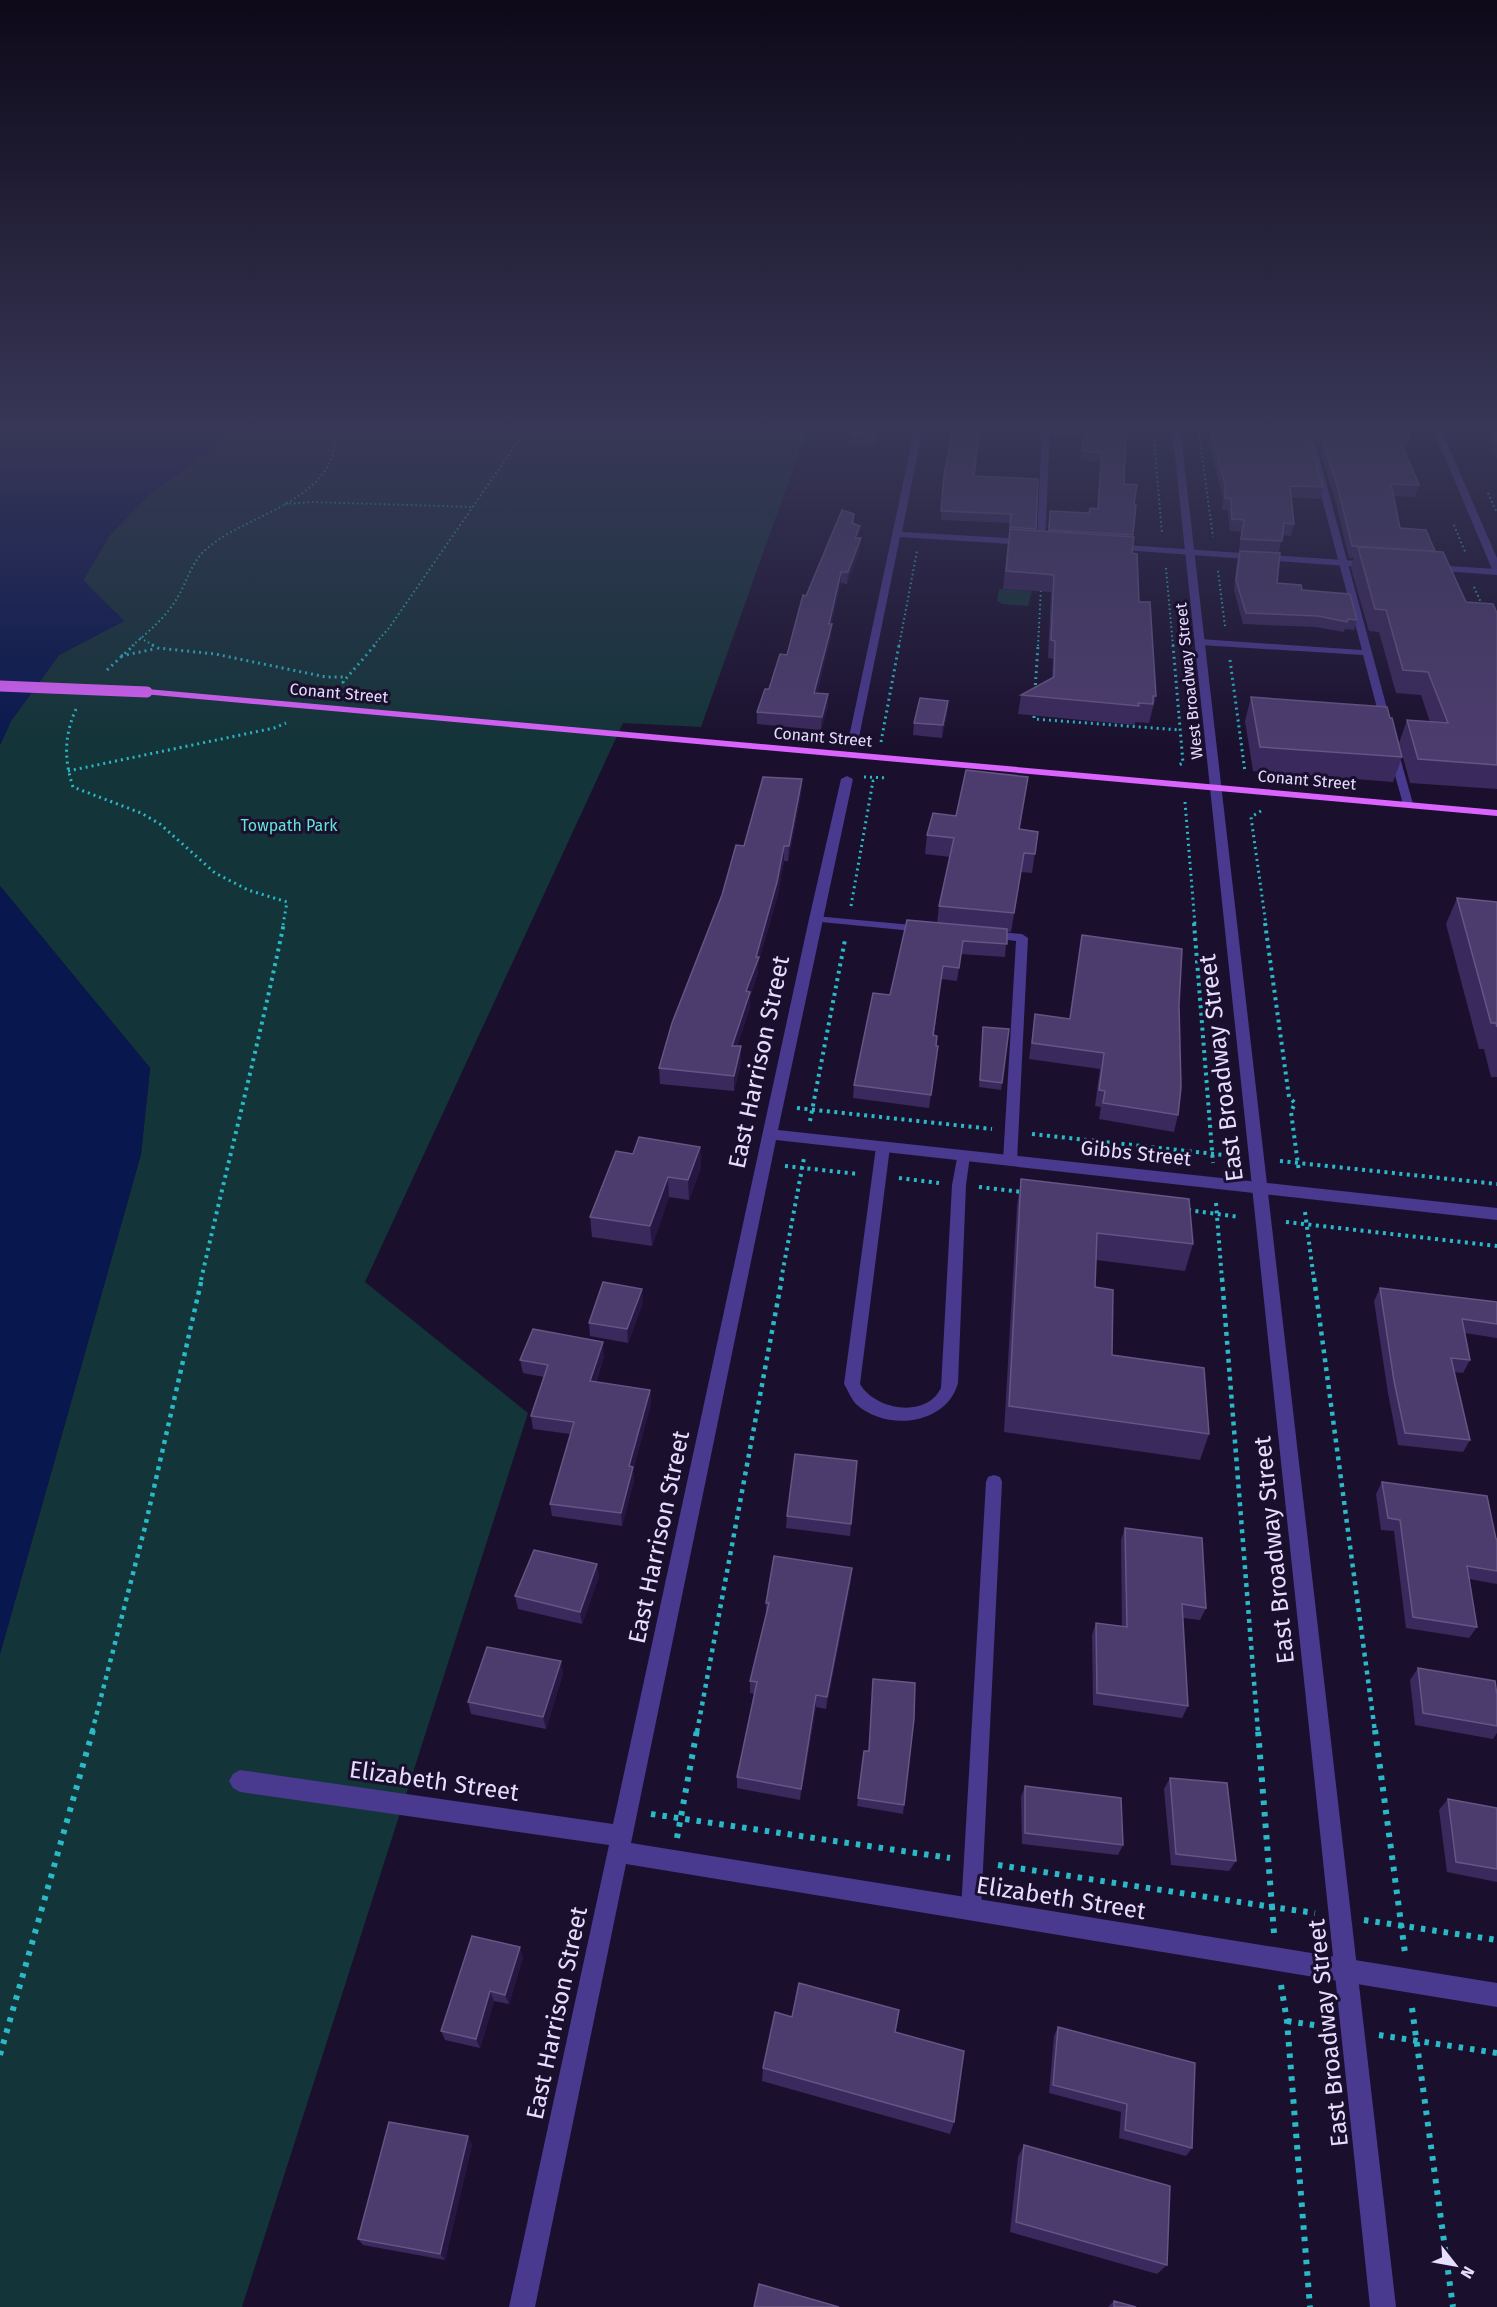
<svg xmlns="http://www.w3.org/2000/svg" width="1497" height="2307" viewBox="0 0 1497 2307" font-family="'Fira Sans',sans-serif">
	<rect width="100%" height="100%" fill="#1a102e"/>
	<g fill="#133438">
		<path d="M229,427h579l-107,300 -78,-4 -258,559 163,131 -286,894h-242v-653l141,-500 9,-86 -150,-182v-141l11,-24 48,-66 65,-34 -41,-41 27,-45 39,-40 76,-54z"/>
		<path d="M999,589l33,2 -4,15 -25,-2 -6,-3z"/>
	</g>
	<g fill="#08184f">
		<path d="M0,427h229l-4,14 -76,54 -39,40 -27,45 41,41 -65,34 -48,66 -11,24z"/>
		<path d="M0,886l150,182 -9,86 -141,500z"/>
	</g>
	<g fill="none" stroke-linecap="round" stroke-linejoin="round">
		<g stroke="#2ab9c6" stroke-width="2" stroke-dasharray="1.5 3" stroke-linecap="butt">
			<path d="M1153,427l9,107"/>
			<path d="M1199,434l14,103"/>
			<path d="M1488,493l9,20"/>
			<path d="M285,504l27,-2 160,5"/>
			<path d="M1454,525l12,29"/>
			<path d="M1166,568l7,78"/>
			<path d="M1218,571l7,55"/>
			<path d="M1474,587l9,20"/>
			<path d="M140,638l15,8"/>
			<path d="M132,646c16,-14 33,-28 44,-46 10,-16 14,-34 27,-48 35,-34 109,-45 128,-93 4,-10 3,-22 3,-32"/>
			<path d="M373,646l16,-18 139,-201"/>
			<path d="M899,646l18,-95"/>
			<path d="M1038,646l3,-58"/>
		</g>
		<g stroke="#2ab9c6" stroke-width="3" stroke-dasharray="2 4" stroke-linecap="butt">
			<path d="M152,645l6,3 57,6 111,23h20"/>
			<path d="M1173,645l10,118 -6,3"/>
			<path d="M121,656l33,-7"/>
			<path d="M1230,660l15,112"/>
			<path d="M107,670l27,-25"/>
			<path d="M1035,691l3,-46"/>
			<path d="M352,692l-9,-10 32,-37"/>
			<path d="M76,709c-12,27 -12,51 -3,78l68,26 19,11 55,49 33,17 39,12 -4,23"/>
			<path d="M1034,710v9l146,11"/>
			<path d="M881,742l18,-97"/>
			<path d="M68,771l206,-43 12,-5"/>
			<path d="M864,777l23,1"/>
			<path d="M1185,802l10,123"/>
			<path d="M1261,811l-10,6 15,108"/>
			<path d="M851,906l22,-125 4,-2"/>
		</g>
		<g stroke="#2ab9c6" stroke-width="4" stroke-dasharray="3 4.5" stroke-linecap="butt">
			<path d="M1194,923l19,240"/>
			<path d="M1265,923l24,174 6,6 -4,9 8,60"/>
			<path d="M797,1108l195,21"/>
			<path d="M810,1121l35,-181"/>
			<path d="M1032,1134l201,22"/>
			<path d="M1280,1161l217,23"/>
			<path d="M785,1166l73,8"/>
			<path d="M899,1178l40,5"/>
			<path d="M979,1187l43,5"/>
			<path d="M1216,1203l6,77"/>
			<path d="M1188,1210l52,7"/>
			<path d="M1305,1212l9,68"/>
			<path d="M1286,1222l211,24"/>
			<path d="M201,1280c27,-119 58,-237 83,-357"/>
			<path d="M781,1280l23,-122"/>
		</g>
		<g stroke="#2ab9c6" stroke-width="4.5" stroke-dasharray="4 5" stroke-linecap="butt">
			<path d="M1222,1278l36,454"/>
			<path d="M1314,1278l61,454"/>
			<path d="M92,1732l53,-205 57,-249"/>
			<path d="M697,1732l85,-454"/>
		</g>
		<g stroke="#2ab9c6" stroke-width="6" stroke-dasharray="4.5 7" stroke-linecap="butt">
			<path d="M1375,1730l30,223"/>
			<path d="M651,1814l299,44"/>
			<path d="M677,1838l20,-108"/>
			<path d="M998,1865l274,42 -14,-177"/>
			<path d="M1364,1920l133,20"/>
			<path d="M1274,1933l-2,-26 43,6"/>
			<path d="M1281,1985l6,36 23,286"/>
			<path d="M1412,2008l41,299"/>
			<path d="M1287,2021l40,6"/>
			<path d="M1379,2035l118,18"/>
			<path d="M0,2055l93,-325"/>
		</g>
		<g fill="#49398f" fill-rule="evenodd">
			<path d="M1042,427h8l-5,116 -4,2 -4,-2z"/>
			<path d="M1303,427h8l80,296 -2,2 -8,-2 -18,-68 -163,-10 -4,-3 4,-3 162,11z"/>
			<path d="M1393,747l5,3 15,54 -1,2 -4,1 -5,-3 -15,-54z"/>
			<path d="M815,916l108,10 6,3 -6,3 -112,-11v-4z"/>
			<path d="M990,931l32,3 6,4 -11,223 -7,5 -7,-5 13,-220 -30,-4 -2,-2z"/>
			<path d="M883,1142l7,5 -30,237c15,26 66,35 81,4l11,-203 6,-32 5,-2 7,5 -4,29 -8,198c-11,42 -72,49 -102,21 -5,-5 -8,-14 -12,-20l32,-237z"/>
			<path d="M994,1475l6,2 2,5 -21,428 -3,7 -7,3 -7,-3 -3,-7 25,-428 2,-5z"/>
		</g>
		<g fill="#49398f" fill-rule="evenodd">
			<path d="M915,427h8l-21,105 126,7 4,3 -4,3 -128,-8 -41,200 -5,3 -5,-3z"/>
			<path d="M1112,544l261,18 5,3 -5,3 -264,-19 -2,-2z"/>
			<path d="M1433,565l64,4v6l-67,-5v-4z"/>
			<path d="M847,776l6,3 -75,351 719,78v12l-721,-80 -145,703 866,140v24l-871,-143 -91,443h-26l100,-462 -369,-53 -7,-4 -4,-7 4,-7 7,-4 373,54 196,-905 32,-140z"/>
		</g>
		<g fill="#49398f" fill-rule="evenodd">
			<path d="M1172,427h8l216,1880h-26z"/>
			<path d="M1432,427h8l57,131v14l-5,-3z"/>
		</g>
		<path fill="#db64ff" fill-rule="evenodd" d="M147,689l1350,121v6l-1354,-122v-4z"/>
		<path stroke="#db64ff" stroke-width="11" d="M0,686l147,6"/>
	</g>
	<g fill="#3a295c">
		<path d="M853,427h28l-6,20 -25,-2 1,-11z"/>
		<path d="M1053,427h84l-2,12 -10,-1 -1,46 10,20 2,1 -4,48 7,49 17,94 -7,27 -14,-1v3l-117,-11 3,-19 31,-16 1,-20 -5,-1 3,-66 -48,-3 7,-66 -69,-3 3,-45 94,4 -2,52h12l2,-20 39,2 8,-4 3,-47 -20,-2 4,-21 -32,-3z"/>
		<path d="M1220,427h86l17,60 -3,12 -29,-2 3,27 -3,12 -9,-1 -3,18 -2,30 25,7 55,30 -3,10 -9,-1 -1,3 -29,-5 -72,-3 -9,-34 3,-29 3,-10h-1l2,-19 -11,-1 -2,-21h-6l1,-13 -15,-57 2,-11 11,1z"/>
		<path d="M1312,427h93l5,9 -3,11 -5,-1 17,39 -4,12 -22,-1 7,32 35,23 31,51 31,11v176l-87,-6 -11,-40 8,-23 23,2 -9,-27 -25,-2 -17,-61 -10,-1 -18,-63 3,-10h-5l-14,-59z"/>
		<path d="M1485,427h12v32l-6,-11z"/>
		<path d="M854,514v9l5,14 1,13 -13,34 -6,-1 -10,41v12l-14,57 11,1v12l-7,24 -64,-6v-12l30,-57 19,-59z"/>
		<path d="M1251,697l151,60 -9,25 -140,-11 -8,-50z"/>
		<path d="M948,701l-1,12 -5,25 -29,-3 1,-12z"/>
		<path d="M802,779l-1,15 -13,67h-4l-7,37 -19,65v9l-8,25v10l-13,39 4,16 -7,29 -74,-7 -1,-16 63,-173 22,-49z"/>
		<path d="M1019,829l19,3 -6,41 -11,-1 -10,60h-4l-2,25 -44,-3 -4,27 -16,-2 -7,56 2,11h2l-9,62 -76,-10 1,-13 36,-90 47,-72 2,-17 11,-49 -25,-3 2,-19z"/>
		<path d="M1457,898l40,4v175h-6l-7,-28h-5l-33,-125z"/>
		<path d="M1082,935l97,70 -1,110 -4,17 -75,-13 2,-12 -6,-1 5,-37 -71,-10 6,-45 34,5z"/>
		<path d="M983,1027l26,2 -8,61 -22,-3z"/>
		<path d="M700,1147l1,20 -12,33 -20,-3 -17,49 -60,-9 -2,-20 43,-63z"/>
		<path d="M1021,1179l172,65 -8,27 -89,-11 -1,27 17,68 97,79 -9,26 -196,-28 13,-226z"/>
		<path d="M1380,1288l117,14v36l-32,-5 5,27 -7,13 -9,-1 16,68 -7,12 -65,-7 -10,-52 -14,-92z"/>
		<path d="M643,1302l-15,41 -38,-7 -1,-13z"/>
		<path d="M604,1356l-8,26 54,8 1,13 -18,67 1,10 -12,46 -70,-10 -2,-12 20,-70 -37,-5 -2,-13 13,-39 -21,-4 -3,-13z"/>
		<path d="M857,1461l-7,75 -64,-8 1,-12z"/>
		<path d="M1382,1482l115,57v45l-28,-5 8,48 -8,11 -63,-10 -12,-97 -13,-1 -5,-36z"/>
		<path d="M1125,1528l81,80 -6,12 -17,-2 5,88 -6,12 -89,-13 -1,-70 4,-12 26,3 -1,-86z"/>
		<path d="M599,1576l-17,48 -64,-15 -3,-13z"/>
		<path d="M851,1581l-25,128 -10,-2 -16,93 -63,-12v-11l18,-83 -5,-1v-12l16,-66v-12z"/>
		<path d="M1418,1668l79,27v38l-4,6 -78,-14 -5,-45z"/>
		<path d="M563,1673l-17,56 -75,-15 -3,-12z"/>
		<path d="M873,1679l31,126 -1,9 -46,-8 7,-55h5z"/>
		<path d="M1170,1778l66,83 -7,10 -58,-6 -7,-76z"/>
		<path d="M1025,1786l98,59 -5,10 -96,-11 -1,-47z"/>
		<path d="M1448,1799l49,9v74l-50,-10 -8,-62z"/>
		<path d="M523,1957l-14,47 -15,-3 -14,47 -35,-8 -4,-9z"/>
		<path d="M792,2017l103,15 59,90 -4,12 -188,-53 1,-13z"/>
		<path d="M1058,2027l134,121 -6,8 -67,-18 2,-26 -72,-19 5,-57z"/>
		<path d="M472,2144l-27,116 -82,-15 -5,-6z"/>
		<path d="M1024,2145l143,120 -10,9 -147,-42 8,-75z"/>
		<path d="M1114,2301l22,6h-28z"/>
	</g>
	<g fill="#251742">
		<path d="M879,427h2l-6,20 1,-10z"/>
		<path d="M860,526l-1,11 -4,12v-11z"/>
		<path d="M861,538l-1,12 -13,34 1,-12z"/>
		<path d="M841,572v11l-11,48 2,-7 -1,12 -17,69v-12z"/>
		<path d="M828,694v12l-7,24 1,-13z"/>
		<path d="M948,701l-1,12 -5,25 1,-13z"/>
		<path d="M802,779l-1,15 -13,67 1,-15z"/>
		<path d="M784,846v15l-7,37 -19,65v9l-8,25v10l-18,54v-15z"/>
		<path d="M741,1046v16l-7,29v-15z"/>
		<path d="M700,1147l1,20 -12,33 -1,-20z"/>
		<path d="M668,1177l1,20 -17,49 -2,-20z"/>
		<path d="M642,1289l1,13 -15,41 -1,-14z"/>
		<path d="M603,1342l1,14 -13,39 -1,-14z"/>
		<path d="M650,1390l1,13 -18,67 1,10 -12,46 -1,-13 8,-47z"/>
		<path d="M597,1564l2,12 -17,48 -2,-12z"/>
		<path d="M852,1568l-1,13 -25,128 1,-12z"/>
		<path d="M561,1661l2,12 -17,56 -3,-12z"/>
		<path d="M816,1695v12l-16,93 1,-11z"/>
		<path d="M520,1947l3,10 -14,47 -4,-9z"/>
		<path d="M490,1991l4,10 -14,47 -4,-9z"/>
		<path d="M468,2136l4,8 -27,116 -5,-6z"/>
	</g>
	<g fill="#4c3c6e" stroke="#645584" stroke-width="1.5">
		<path d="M853,427h26l-3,10 -25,-3z"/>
		<path d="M953,427h27l-6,49 64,3 -2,50 -26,-2 1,-13 -70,-3 3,-36z"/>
		<path d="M1053,427h84l-1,4 -10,-1 -2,54 13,1 -3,19 2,1 -3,30 -84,-5 1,-19 39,2 1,-5 8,1 4,-56 -21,-2 5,-21 -33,-2z"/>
		<path d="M1224,427h82l17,60 -33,-1 4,38 -10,-1 -2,18 -41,-2 3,-19 -12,-1 -1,-20 -6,-1v-13l-15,-56 14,2z"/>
		<path d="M1318,427h87l5,9 -12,-1 21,50 -28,-1 9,44 26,2 9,21 -83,-5 -14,-58z"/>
		<path d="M1490,427h7v17l-3,-5z"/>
		<path d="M842,510l12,4 -2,9 8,3 -5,12h6l-13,34h-7l-12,52h3l-18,69 14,1 -6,23 -65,-5 8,-23h4l11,-35 7,1 16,-60 3,1z"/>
		<path d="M1010,529l124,8 -2,16 5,1 2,48h11l6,94h-3v8l-15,-1 1,3 -118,-11 33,-18 1,-36 -4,-1 3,-65 -48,-4z"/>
		<path d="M1358,547l85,5 23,50 27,2 4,9v152l-79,-6 -11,-39 41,3 -20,-51 -25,-2 -17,-60 -11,-1z"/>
		<path d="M1240,551l40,2 -3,30 24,2 1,5 48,4 7,26 -9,-1 -1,3 -29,-6 -72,-3 -10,-33z"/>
		<path d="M1251,697l136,10 3,11h2l10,39 -142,-10z"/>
		<path d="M920,698l28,3 -5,24 -29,-2z"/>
		<path d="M966,770l62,7 -9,52 19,3 -3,22 -11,-1 -10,60 -75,-7 15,-68 -27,-3 6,-22 23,3z"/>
		<path d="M763,777l39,2 -13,67h-5l-7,36 -21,75h3l-13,34 4,1 -18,54h9l-7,30 -75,-8 13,-45 50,-128 14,-50 8,1z"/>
		<path d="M1457,898l40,4v125l-1,-4h-5z"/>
		<path d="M907,920l100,9v15l-44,-3 -4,27 -16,-2 -10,69 4,1 -1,10h2l-7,49 -77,-10 19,-92 17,2z"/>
		<path d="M1082,935l100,14 -3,56 2,82 -3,28 -75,-12 2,-12 -6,-1 5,-37 -72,-10 3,-29 35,5z"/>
		<path d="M983,1027l26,2 -7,54 -22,-3z"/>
		<path d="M639,1137l61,10 -12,33 -20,-3 -18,49 -60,-9 26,-66 17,3z"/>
		<path d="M1021,1179l168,20 4,45 -96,-11 -2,54 18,3 -1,65 92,13 5,66 -200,-28z"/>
		<path d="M603,1282l39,7 -15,40 -38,-6z"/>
		<path d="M1380,1288l117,14v22l-35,-5 8,41 -19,-2 19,82 -65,-7 -11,-52z"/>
		<path d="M533,1329l70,13 -13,39 60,9 -21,76 4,1 -12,46 -71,-9 24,-82 -43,-6 17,-51 -28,-5z"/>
		<path d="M795,1454l62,7 -6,63 -64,-8z"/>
		<path d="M1382,1482l105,14 9,43h1v32l-30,-5 10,61 -64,-10 -13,-97 -12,-2z"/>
		<path d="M1125,1528l77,10 4,70 -24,-4 6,102 -91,-13 -1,-70 31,4z"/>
		<path d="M534,1550l63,14 -17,48 -65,-16z"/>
		<path d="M774,1556l78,12 -25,129 -11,-2 -15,94 -64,-12 20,-95 -7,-1 19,-78h-3z"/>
		<path d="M487,1647l74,14 -18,56 -75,-15z"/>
		<path d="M1418,1668l77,13 2,14v31l-74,-13z"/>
		<path d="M873,1679l42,4 -1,36 -10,86 -46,-7 6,-47h5z"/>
		<path d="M1170,1778l57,5 9,78 -60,-7z"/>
		<path d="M1025,1786l96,12 2,47 -98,-12z"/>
		<path d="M1448,1799l49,9v61l-41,-7z"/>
		<path d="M472,1936l48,11 -15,48 -15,-4 -14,48 -35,-8z"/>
		<path d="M799,1983l100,27 -4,22 69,19 -10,71 -191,-54 12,-56 17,5z"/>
		<path d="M1058,2027l137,36 -3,85 -67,-18 2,-26 -74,-19z"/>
		<path d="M389,2122l79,14 -28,118 -82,-15z"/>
		<path d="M1024,2145l146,41 -3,79 -151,-43z"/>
		<path d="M759,2284l80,23h-85z"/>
		<path d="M1114,2301l22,6h-22z"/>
	</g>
	<linearGradient id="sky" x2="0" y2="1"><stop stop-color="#0e0919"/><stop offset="0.57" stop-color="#383757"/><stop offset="1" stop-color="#383757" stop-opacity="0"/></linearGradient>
	<rect width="1497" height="750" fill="url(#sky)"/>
	<g text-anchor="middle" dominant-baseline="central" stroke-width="6" stroke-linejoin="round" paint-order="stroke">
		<g font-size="16" fill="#e6ddff" stroke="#1a102e">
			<text transform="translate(1189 681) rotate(-96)">West Broadway Street</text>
			<text transform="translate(339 693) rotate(5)">Conant Street</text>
			<text transform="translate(823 737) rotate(5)">Conant Street</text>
			<text transform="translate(1307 780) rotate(5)">Conant Street</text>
		</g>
		<g font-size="16" fill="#61e7d9" stroke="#1a102e">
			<text x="289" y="825">Towpath Park</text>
		</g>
		<g font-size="20" fill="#e6ddff" stroke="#1a102e">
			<text transform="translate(1136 1153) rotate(6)">Gibbs Street</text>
		</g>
		<g font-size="24" fill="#e6ddff" stroke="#1a102e">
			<text transform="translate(759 1062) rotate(-78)">East Harrison Street</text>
			<text transform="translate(1221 1068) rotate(-97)">East Broadway Street</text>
			<text transform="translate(659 1537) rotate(-78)">East Harrison Street</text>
			<text transform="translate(1274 1550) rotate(-96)">East Broadway Street</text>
			<text transform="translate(434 1781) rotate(8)">Elizabeth Street</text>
			<text transform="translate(1061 1898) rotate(9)">Elizabeth Street</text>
			<text transform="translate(557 2013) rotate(-78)">East Harrison Street</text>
			<text transform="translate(1328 2033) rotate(-96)">East Broadway Street</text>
		</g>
	</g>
	<g transform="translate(1455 2265) rotate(121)" stroke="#1a102e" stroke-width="4.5" paint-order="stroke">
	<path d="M0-4.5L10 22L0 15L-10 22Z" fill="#e6ddff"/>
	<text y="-9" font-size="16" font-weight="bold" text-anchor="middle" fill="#e6ddff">N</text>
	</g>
</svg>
